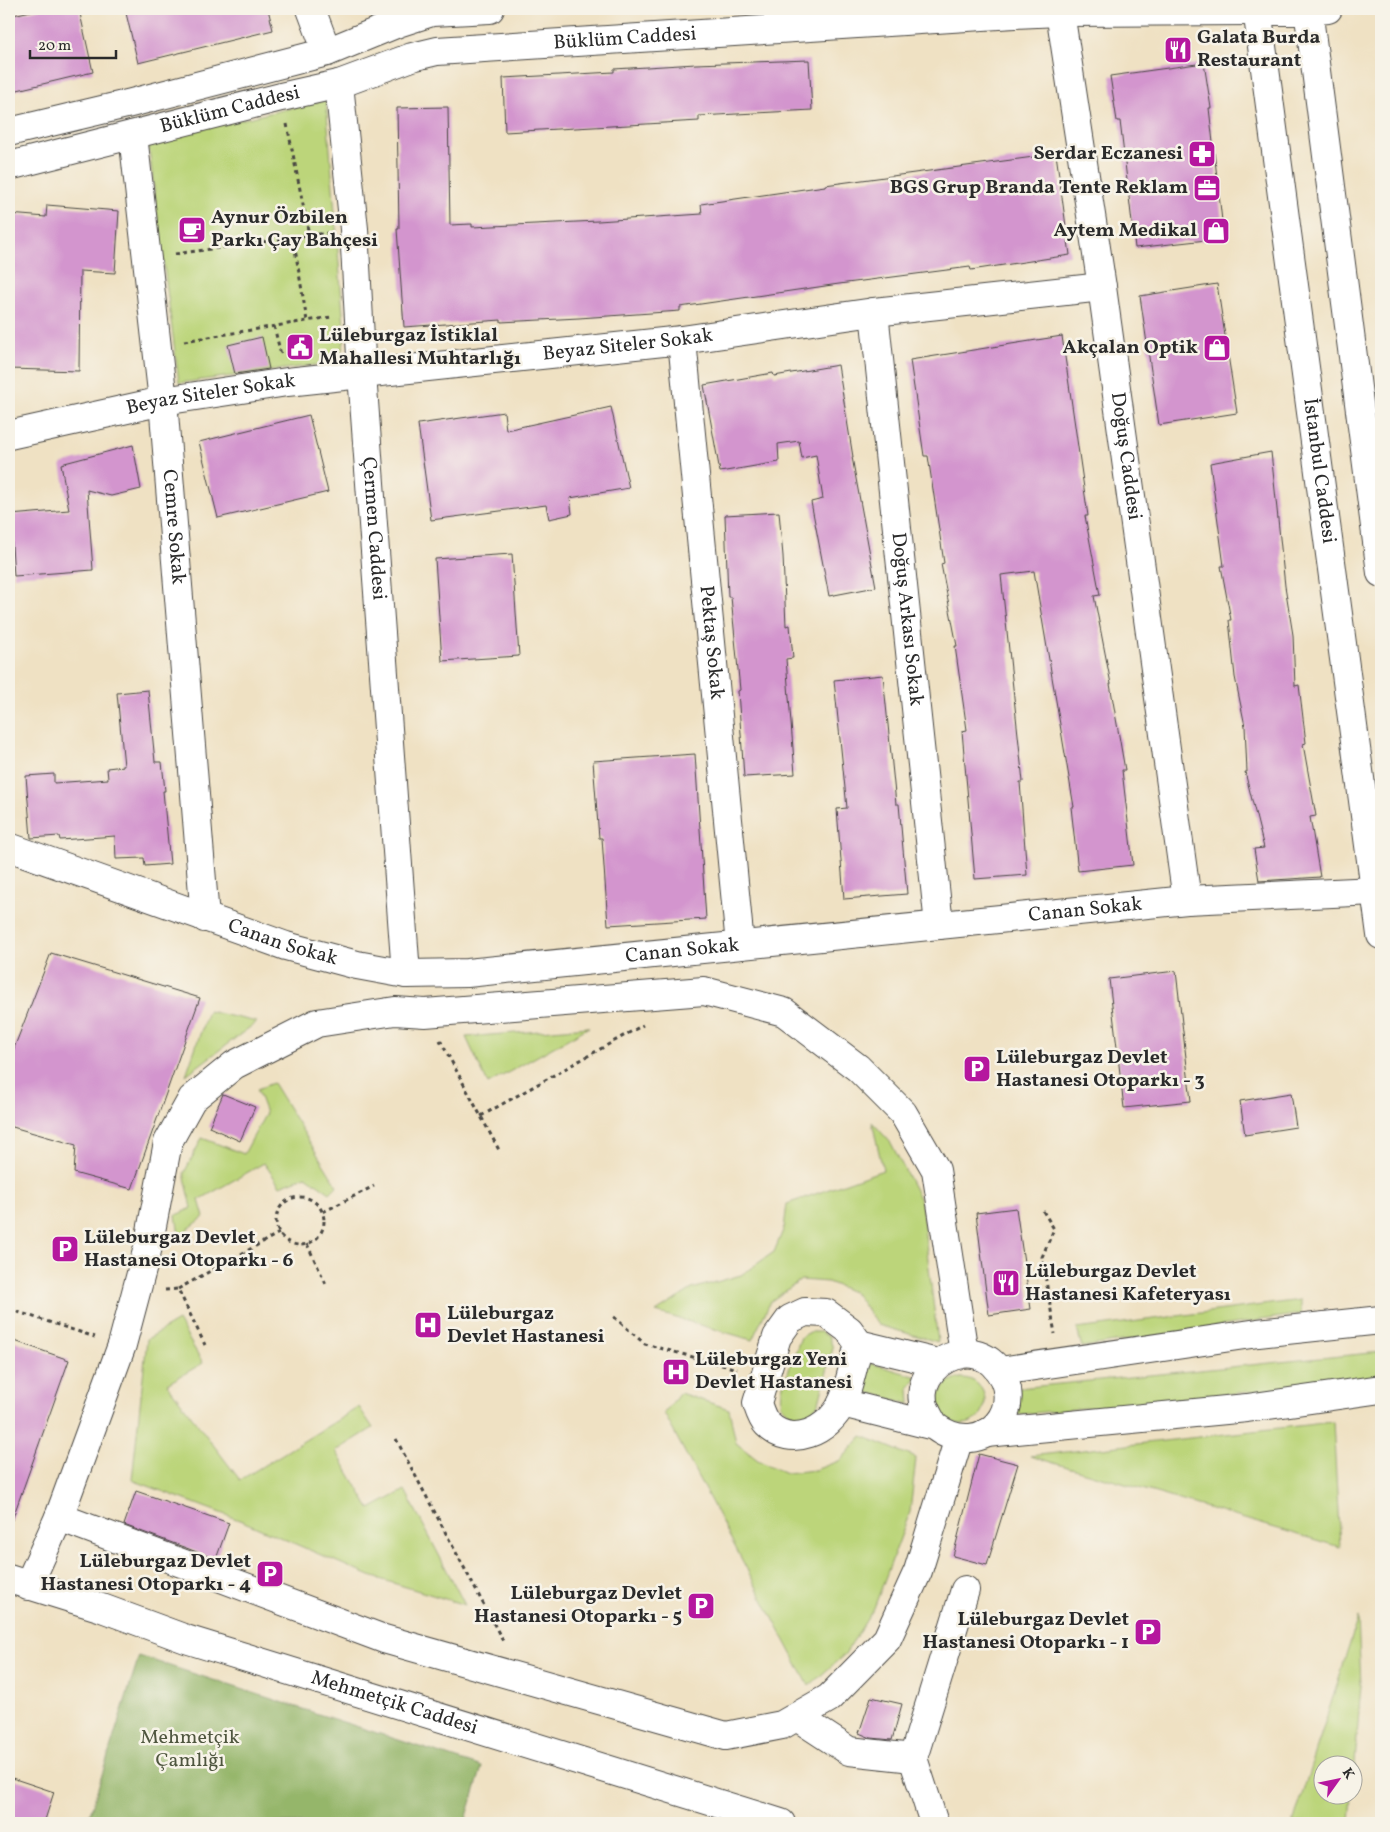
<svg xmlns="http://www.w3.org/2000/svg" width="1390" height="1832" viewBox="0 0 1390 1832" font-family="Vollkorn,serif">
	<rect width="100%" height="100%" fill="#f7f3e8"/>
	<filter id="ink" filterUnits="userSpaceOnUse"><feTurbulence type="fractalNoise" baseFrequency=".02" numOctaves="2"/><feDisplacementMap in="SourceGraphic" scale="10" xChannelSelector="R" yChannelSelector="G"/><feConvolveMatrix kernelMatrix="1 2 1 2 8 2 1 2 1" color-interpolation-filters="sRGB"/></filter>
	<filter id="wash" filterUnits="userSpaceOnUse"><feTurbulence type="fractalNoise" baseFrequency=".0096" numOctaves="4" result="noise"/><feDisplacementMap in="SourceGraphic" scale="20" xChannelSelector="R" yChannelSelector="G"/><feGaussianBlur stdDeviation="1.12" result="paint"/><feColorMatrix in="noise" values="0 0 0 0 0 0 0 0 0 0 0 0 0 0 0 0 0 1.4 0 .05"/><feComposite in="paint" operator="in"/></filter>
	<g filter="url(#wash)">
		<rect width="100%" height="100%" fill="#efe1c3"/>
		<g fill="#bcd57a" stroke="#748052">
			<path d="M326,100l19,239 -7,23 -159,21 -31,-242z"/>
			<path d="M208,1011l49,11 -71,53z"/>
			<path d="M589,1027l-101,57 -22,-47z"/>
			<path d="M273,1083l64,103 -7,7 -24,-17 -26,10 -16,-23 -65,37 5,17 -25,19 -3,-21 16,-7 -8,-35 18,-35 42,16 22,-41 -9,-24z"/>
			<path d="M872,1122l19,21 30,59 17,140 -60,-17 -23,-32 -27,-11 -27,-2 -30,21 -19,39 -96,-28 36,-23 49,-14 33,-23 10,-24 3,-24 96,-34z"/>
			<path d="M1301,1300v14l-219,33 -5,-18z"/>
			<path d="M178,1321l25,42 -36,21 73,96 119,-73 14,21 -37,23 34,58 35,-19 60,115 -95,-29 -128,-55 -110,-41 15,-141z"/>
			<path d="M810,1332h11l8,5 4,11 -14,54 -9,12 -16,4 -13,-13 1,-17 19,-51z"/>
			<path d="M1381,1352v27l-368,36 6,-27z"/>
			<path d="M867,1362l50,15 -8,10 1,17 -50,-14z"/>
			<circle cx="962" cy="1401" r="23"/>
			<path d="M680,1393l49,16 7,34 23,18 27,12 29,-3 26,-10 21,-24 54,22 -6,54 -36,96 -29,46 -36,32 -145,-273z"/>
			<path d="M1333,1422l7,125 -310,-91z"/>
			<path d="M1358,1618l3,67 -8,104 -1,-25h-30v30l30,1 -2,28h-57z"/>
		</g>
		<path fill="#95b66a" stroke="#60704a" d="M139,1656l343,111 -17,56h-378z"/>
		<g id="blocks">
			<g fill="#d395ce">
				<path d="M39,9h40l14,63 -84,20v-76z"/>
				<path d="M125,9h143l5,21 -135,33z"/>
				<path d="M809,60l3,50 -113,6v5l-194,11 -2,-54 111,-6v-3l82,-5z"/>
				<path d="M1204,63l7,45h-2l15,130 -89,10 -15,-127h-3l-7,-45z"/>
				<path d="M448,107l2,118 22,-1v3l126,-6 104,-7 -1,-10 124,-18v-1l231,-31 14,101 -99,15 -1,-3 -131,17 -159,23v4l-101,7 -78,4v-2l-97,7 -7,-98h2l-2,-121z"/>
				<path d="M47,205l72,6 -4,62 -35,-2 -1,100 -70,-2v-155l37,3z"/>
				<path d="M1217,284l20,129 -78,12 -19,-129z"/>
				<path d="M1062,336l26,180h-3l15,79 -6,1 17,88h-1l15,86h-3l11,95 -55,6 -7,-64h3l-40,-236 -33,4 22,207h-3l7,93 -52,4 -13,-148 5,-1 -12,-84h2l-16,-82 3,-1 -16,-107h-4l-14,-96z"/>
				<path d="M262,337l7,32 -34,5 -7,-29z"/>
				<path d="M838,365l15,92h-1l24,130 -47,9 -18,-94 12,-3 -7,-44 -14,3 -3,-17 -21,3 1,18 -59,10 -16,-87 69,-12 1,3z"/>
				<path d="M611,407l18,81 -59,10 2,16 -23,5 -3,-14 -115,15 -13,-96 86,-12 2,18z"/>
				<path d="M309,415l19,77 -110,26 -19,-76z"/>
				<path d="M133,445l8,44 -30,7 -24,-6 6,80 -79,6 -4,-61 59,-5 -8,-46z"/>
				<path d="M1271,452l14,134 8,49 2,51 4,-1 7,58 -3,1 13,72 -6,1 10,60 -61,4 -5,-32 10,-1 -19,-76h2l-2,-46 -10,-49 -6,-57h2l-10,-54h3l-14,-103z"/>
				<path d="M779,512l4,44 3,70 4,-1 3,33 -7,1 9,115 -51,3 -6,-86 2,-1 -9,-93h-3l-3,-82z"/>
				<path d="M512,554l7,102 -77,5 -7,-102z"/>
				<path d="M883,675l13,129h3l8,90 -63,5 -7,-90 10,-1 -13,-128z"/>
				<path d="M148,690l7,72h7l3,29h-2l7,73 -25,2 -1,-8 -28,1 -1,-23 -55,4 -1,-4 -28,2 -5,-62 28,-2v9l54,-4 -1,-11 17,-2 -7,-73z"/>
				<path d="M695,754l11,165 -98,6 -6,-87h-3l-6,-77z"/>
				<path d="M51,953l149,45 -68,191 -58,-16 2,-28 -67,-19v-65z"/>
				<path d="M1176,971l15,130 -67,7 -15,-129z"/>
				<path d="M1291,1093l5,34 -51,8 -5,-34z"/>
				<path d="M223,1094l32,13 -15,34 -31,-14z"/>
				<path d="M1016,1208l15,101 -42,6 -13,-102z"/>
				<path d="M9,1339l60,21 -57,160h-3z"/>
				<path d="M979,1454l39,10 -31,101 -34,-9z"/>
				<path d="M136,1491l93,32 -13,36 -92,-34z"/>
				<path d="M871,1697l31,7 -10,36 -21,-2 -12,-5z"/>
				<path d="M9,1777l45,15 -10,31h-35z"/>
			</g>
		</g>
	</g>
	<g filter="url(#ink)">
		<use href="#blocks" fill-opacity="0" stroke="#484642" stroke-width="1"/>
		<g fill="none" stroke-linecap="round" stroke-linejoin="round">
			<defs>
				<g id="minor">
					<path d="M311,9l16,43"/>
					<path id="s1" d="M1060,12l42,275 85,613"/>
					<path id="s2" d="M339,84l15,145 8,145 44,600"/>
					<path id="s3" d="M133,135l30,266 42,517"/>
					<path id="s4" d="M874,312l65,613"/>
					<path id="s5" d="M682,340l58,605"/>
					<path id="s6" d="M9,435l154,-34 124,-19 395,-42 192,-28 228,-25"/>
					<path id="s7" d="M9,847l277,99 71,19 49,9 61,-1 720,-73 188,-9"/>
					<path d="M805,1312l21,1 23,17 10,14c-5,17 -10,45 -17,59 -13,28 -51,46 -75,21 -5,-5 -8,-15 -10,-21l20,-66 13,-18z"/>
					<path d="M859,1344l79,19"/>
					<path d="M1000,1371l258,-38 123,-13"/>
					<path d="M842,1403l92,23c50,38 99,-22 59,-62 -8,-8 -21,-12 -31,-10 -23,3 -43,24 -39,48 2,9 7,16 11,24"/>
					<path d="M986,1433l261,-25 134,-19"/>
					<path d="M959,1438l-41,133 -31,68 -58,59 -47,27 -56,11 -342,-97 -325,-122 63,-172 26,-98 20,-105 24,-43 42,-34 83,-42 78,-12 30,2 279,-22 80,21 74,56 45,45 33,57 28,183"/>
					<path id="s8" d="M9,1579l93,29 84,31 595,184"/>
					<path d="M28,1586l31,-69"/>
					<path d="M797,1717l52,34 64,7"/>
					<path d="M934,1823l-21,-65 52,-168"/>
				</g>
				<g id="major">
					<path d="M1308,11l20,-2"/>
					<path d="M9,132l122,-29 196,-51 71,-29 34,-11 58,-3"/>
					<path id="s9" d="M9,166l272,-69 58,-13 73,-27 25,-6 577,-37 46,-2 197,-1"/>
				</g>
				<g id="highway">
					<path id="s10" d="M1257,9l124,926"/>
					<path d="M1308,9l73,564"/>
					<path d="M1257,11h51"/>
				</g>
			</defs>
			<use href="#minor" stroke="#484642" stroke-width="30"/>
			<use href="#major" stroke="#484642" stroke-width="30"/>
			<use href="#highway" stroke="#484642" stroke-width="30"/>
			<g stroke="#484642" stroke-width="3" stroke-dasharray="4 4" stroke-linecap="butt">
				<path d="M287,124l22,111"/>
				<path d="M293,237l14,84"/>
				<path d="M175,254l152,-21"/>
				<path d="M274,326l7,29"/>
				<path d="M184,341l147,-24"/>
				<path d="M440,1040l59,110"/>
				<path d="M481,1116l162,-91"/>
				<circle cx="300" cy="1221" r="24"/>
				<path d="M1043,1211l11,18 -12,28 13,77"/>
				<path d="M323,1212l51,-26"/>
				<path d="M307,1244l19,40"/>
				<path d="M178,1289l101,-56"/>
				<path d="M165,1290l13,-1 27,56"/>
				<path d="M9,1309l86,28"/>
				<path d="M614,1317l31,27 92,25"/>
				<path d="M396,1439l108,204"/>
			</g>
			<use href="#minor" stroke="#fff" stroke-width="28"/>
			<use href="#major" stroke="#fff" stroke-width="28"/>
			<use href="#highway" stroke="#fff" stroke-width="28"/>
		</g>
	</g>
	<defs>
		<symbol id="restaurant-square" viewBox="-11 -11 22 22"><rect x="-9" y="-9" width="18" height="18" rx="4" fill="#b5179e" stroke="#f7f3e8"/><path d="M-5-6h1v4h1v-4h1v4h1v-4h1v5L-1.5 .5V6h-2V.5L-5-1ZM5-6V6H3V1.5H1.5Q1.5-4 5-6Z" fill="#fff"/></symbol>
		<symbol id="pharmacy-square" viewBox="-11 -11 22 22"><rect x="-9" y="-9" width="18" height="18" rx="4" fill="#b5179e" stroke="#f7f3e8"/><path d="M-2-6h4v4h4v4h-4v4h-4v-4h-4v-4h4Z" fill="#fff"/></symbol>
		<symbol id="office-square" viewBox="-11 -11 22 22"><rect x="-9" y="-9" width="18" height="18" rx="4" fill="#b5179e" stroke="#f7f3e8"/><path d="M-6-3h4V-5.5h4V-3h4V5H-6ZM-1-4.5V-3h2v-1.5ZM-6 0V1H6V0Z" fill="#fff"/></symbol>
		<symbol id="cafe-square" viewBox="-11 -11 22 22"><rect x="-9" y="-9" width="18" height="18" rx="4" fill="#b5179e" stroke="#f7f3e8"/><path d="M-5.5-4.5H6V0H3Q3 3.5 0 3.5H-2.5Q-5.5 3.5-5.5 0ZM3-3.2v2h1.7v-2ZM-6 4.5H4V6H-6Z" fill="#fff"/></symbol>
		<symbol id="shop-square" viewBox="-11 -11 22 22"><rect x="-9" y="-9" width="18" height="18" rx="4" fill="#b5179e" stroke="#f7f3e8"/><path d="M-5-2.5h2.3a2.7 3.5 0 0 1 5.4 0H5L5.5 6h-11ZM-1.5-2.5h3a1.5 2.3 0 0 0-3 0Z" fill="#fff"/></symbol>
		<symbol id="civic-square" viewBox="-11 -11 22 22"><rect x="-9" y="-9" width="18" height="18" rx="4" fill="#b5179e" stroke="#f7f3e8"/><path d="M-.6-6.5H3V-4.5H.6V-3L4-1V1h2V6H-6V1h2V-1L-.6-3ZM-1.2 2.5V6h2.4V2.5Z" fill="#fff"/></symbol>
		<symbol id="parking-square" viewBox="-11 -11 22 22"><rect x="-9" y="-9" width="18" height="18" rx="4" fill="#b5179e" stroke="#f7f3e8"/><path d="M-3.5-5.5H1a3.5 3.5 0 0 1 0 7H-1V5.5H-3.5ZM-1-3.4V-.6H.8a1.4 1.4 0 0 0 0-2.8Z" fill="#fff"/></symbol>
		<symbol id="hospital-square" viewBox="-11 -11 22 22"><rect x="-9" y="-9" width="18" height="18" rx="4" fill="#b5179e" stroke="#f7f3e8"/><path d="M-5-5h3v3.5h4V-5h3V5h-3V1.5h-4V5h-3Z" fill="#fff"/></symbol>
	</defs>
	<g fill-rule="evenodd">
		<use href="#restaurant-square" x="1162" y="34" width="32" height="32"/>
		<use href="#pharmacy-square" x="1186" y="138" width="32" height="32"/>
		<use href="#office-square" x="1191" y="172" width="32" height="32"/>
		<use href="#cafe-square" x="176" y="214" width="32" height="32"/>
		<use href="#shop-square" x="1200" y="215" width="32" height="32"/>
		<use href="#civic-square" x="284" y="331" width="32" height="32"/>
		<use href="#shop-square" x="1201" y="332" width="32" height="32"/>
		<use href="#parking-square" x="961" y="1053" width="32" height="32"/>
		<use href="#parking-square" x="49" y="1233" width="32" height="32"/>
		<use href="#restaurant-square" x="990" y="1267" width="32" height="32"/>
		<use href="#hospital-square" x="412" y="1309" width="32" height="32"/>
		<use href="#hospital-square" x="660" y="1356" width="32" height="32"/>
		<use href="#parking-square" x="254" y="1558" width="32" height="32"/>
		<use href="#parking-square" x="685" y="1590" width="32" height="32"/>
		<use href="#parking-square" x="1132" y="1616" width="32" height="32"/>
	</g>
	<g text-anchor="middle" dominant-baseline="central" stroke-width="5" stroke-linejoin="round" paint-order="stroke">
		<g font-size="20" font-weight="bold" fill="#2b2b2b" stroke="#f7f3e8" text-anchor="start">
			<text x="1197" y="38">Galata Burda<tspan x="1197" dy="23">Restaurant</tspan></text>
			<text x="1183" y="154" text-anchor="end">Serdar Eczanesi</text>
			<text x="1188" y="188" text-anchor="end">BGS Grup Branda Tente Reklam</text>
			<text x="211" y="218">Aynur Özbilen<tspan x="211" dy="23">Parkı Çay Bahçesi</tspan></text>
			<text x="1197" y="231" text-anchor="end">Aytem Medikal</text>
			<text x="319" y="336">Lüleburgaz İstiklal<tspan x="319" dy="23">Mahallesi Muhtarlığı</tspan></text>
			<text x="1198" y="348" text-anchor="end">Akçalan Optik</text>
			<text x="996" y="1058">Lüleburgaz Devlet<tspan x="996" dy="23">Hastanesi Otoparkı - 3</tspan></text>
			<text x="84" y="1238">Lüleburgaz Devlet<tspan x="84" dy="23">Hastanesi Otoparkı - 6</tspan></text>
			<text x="1025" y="1272">Lüleburgaz Devlet<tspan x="1025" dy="23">Hastanesi Kafeteryası</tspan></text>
			<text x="447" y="1314">Lüleburgaz<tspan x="447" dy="23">Devlet Hastanesi</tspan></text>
			<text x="695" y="1360">Lüleburgaz Yeni<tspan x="695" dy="23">Devlet Hastanesi</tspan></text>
			<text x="251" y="1562" text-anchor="end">Lüleburgaz Devlet<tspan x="251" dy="23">Hastanesi Otoparkı - 4</tspan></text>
			<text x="682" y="1594" text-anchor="end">Lüleburgaz Devlet<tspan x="682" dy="23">Hastanesi Otoparkı - 5</tspan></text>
			<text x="1129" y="1620" text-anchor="end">Lüleburgaz Devlet<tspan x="1129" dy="23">Hastanesi Otoparkı - 1</tspan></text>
		</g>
		<g font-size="20" fill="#2b2b2b" stroke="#f7f3e8">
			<text stroke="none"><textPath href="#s9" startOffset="632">Büklüm Caddesi</textPath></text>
			<text stroke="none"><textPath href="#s9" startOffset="228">Büklüm Caddesi</textPath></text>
			<text stroke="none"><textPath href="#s6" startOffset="626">Beyaz Siteler Sokak</textPath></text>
			<text stroke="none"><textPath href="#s6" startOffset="206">Beyaz Siteler Sokak</textPath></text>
			<text stroke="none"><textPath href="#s1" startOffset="449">Doğuş Caddesi</textPath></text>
			<text stroke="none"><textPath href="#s10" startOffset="466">İstanbul Caddesi</textPath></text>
			<text stroke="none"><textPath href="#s3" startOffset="394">Cemre Sokak</textPath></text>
			<text stroke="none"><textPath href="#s2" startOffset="446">Çermen Caddesi</textPath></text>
			<text stroke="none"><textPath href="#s4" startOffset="309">Doğuş Arkası Sokak</textPath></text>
			<text stroke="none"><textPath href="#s5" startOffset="304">Pektaş Sokak</textPath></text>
			<text stroke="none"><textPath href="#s7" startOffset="1100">Canan Sokak</textPath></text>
			<text stroke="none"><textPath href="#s7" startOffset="290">Canan Sokak</textPath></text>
			<text stroke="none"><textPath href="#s7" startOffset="695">Canan Sokak</textPath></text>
			<text stroke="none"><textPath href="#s8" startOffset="405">Mehmetçik Caddesi</textPath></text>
		</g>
		<g font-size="20" fill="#4f563f" stroke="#f7f3e8">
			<text x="190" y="1738">Mehmetçik<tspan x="190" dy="23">Çamlığı</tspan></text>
		</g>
	</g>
	<rect width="1390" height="1832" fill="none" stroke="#f7f3e8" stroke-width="30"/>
	<g transform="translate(1338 1780) rotate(57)"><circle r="24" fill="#f7f3e8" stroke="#a5a39c"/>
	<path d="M0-4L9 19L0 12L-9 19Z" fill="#b5179e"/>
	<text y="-8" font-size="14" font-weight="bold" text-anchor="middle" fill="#2b2b2b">K</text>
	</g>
	<path d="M30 50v8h86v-8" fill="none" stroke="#2b2b2b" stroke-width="2.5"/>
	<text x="38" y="50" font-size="15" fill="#2b2b2b" stroke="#f7f3e8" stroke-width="4" paint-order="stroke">20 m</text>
</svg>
